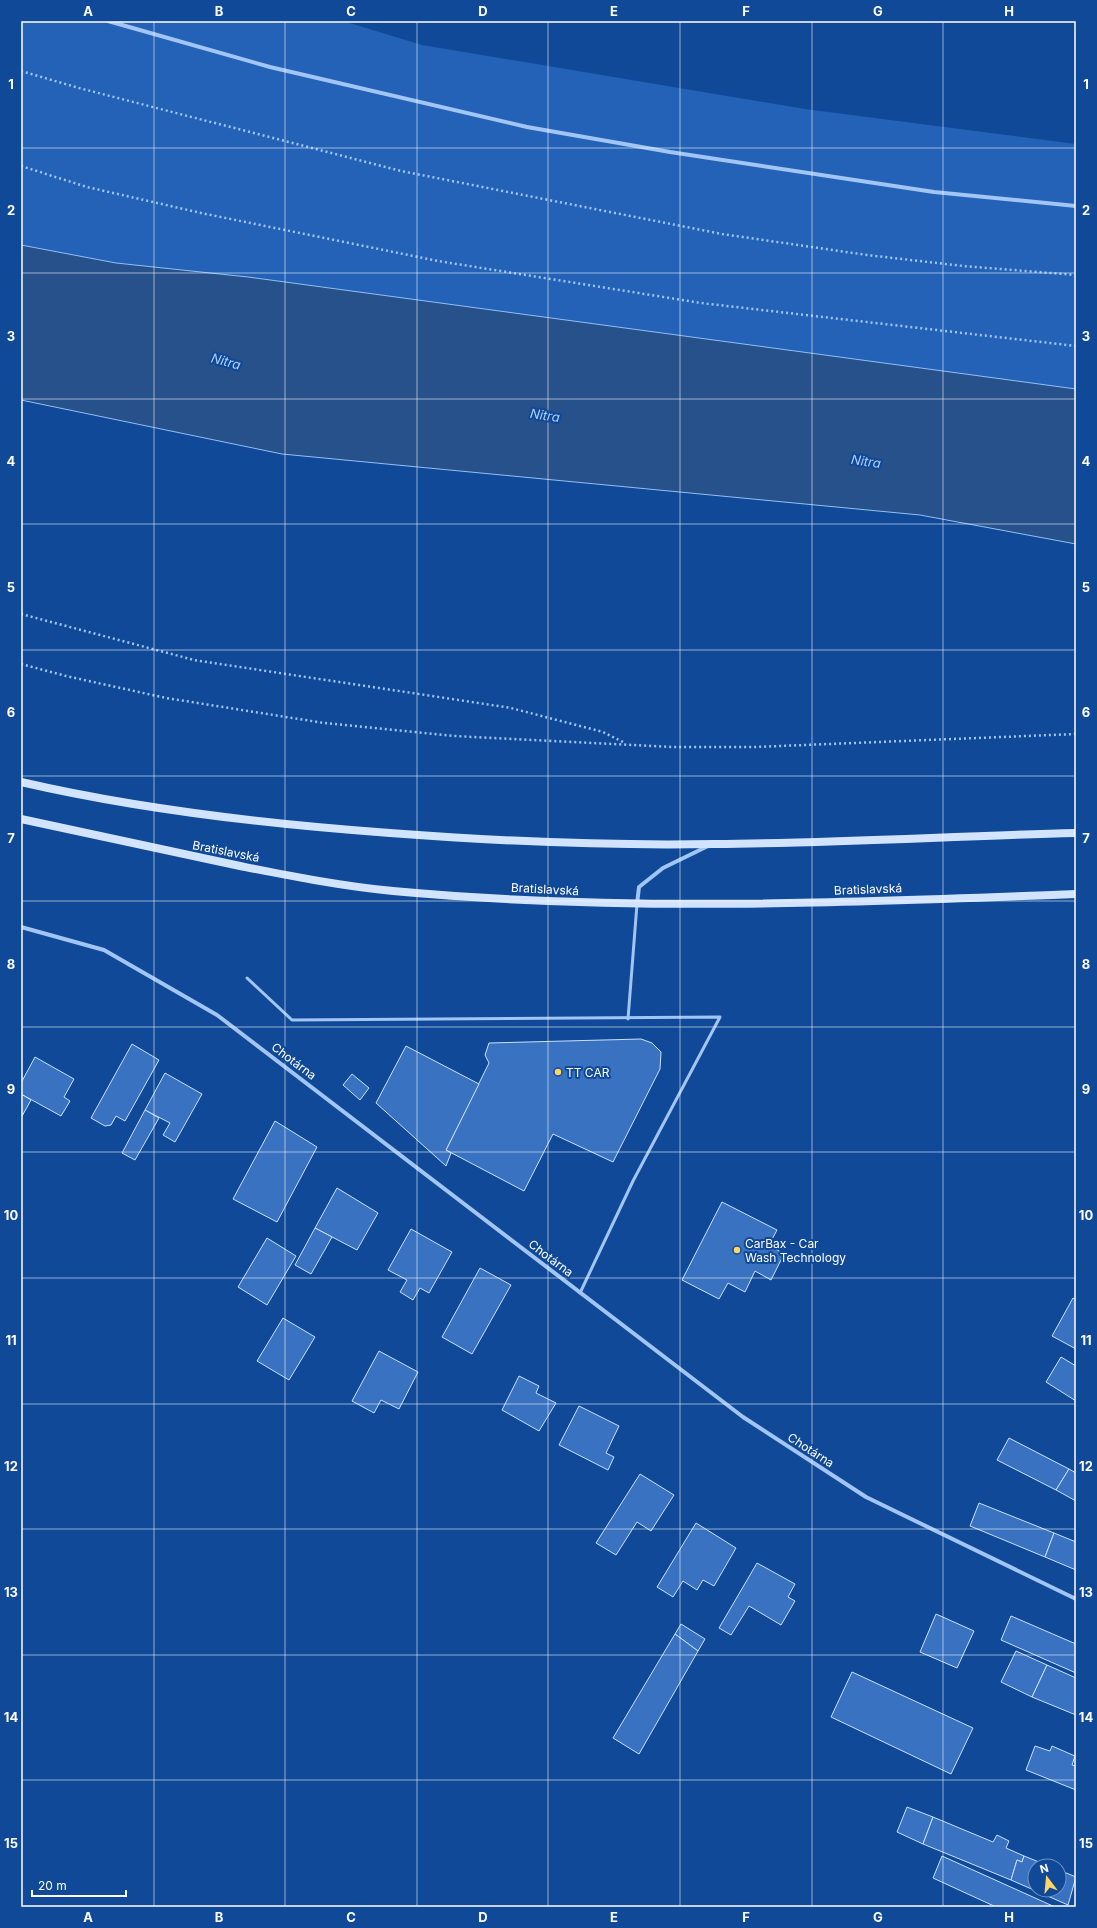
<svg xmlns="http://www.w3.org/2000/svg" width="1097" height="1928" viewBox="0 0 1097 1928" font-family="Inter,sans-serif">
	<rect width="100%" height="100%" fill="#104998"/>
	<path fill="#2362b7" d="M21,21h322l79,24 383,64 271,35v245l-828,-112 -132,-14 -95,-18z"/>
	<path fill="#27518b" stroke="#93bff7" d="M21,245l95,18 132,14 828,112v155l-156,-29 -638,-61 -261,-54z"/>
	<g fill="#3972c0" stroke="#c9e0fe">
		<path d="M641,1039l11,4 9,9 -1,17 -47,93 -60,-28 -29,57 -78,-41 43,-87 -4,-8 4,-12z"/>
		<path d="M132,1044l27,16 -34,61 -9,-5 -5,9 -6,1 -14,-8z"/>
		<path d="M406,1046l73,38 -33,66 5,3 -5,13 -70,-63z"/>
		<path d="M35,1057l39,22 -10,18 6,4 -9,15 -40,-22v-11z"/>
		<path d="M165,1073l37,21 -27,48 -12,-7 7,-12 -25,-13z"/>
		<path d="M352,1074l17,14 -9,12 -17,-15z"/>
		<path d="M21,1094l10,6 -10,18z"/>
		<path d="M145,1110l14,8 -24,42 -13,-7z"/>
		<path d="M275,1121l42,26 -40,75 -44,-23z"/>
		<path d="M337,1188l41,25 -21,37 -42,-22z"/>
		<path d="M722,1202l55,28 -8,15 15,9 -13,26 -16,-9 -10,21 -17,-9 -9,16 -37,-19z"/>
		<path d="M315,1228l17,9 -21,37 -16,-9z"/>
		<path d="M411,1229l41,23 -23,41 -9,-5 -7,12 -13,-8 7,-12 -19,-10z"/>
		<path d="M267,1238l29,18 -29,49 -29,-18z"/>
		<path d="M480,1268l31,17 -39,69 -30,-17z"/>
		<path d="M1073,1298l3,2v49l-24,-13z"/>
		<path d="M283,1318l32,19 -26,43 -32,-19z"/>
		<path d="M379,1351l39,21 -19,37 -18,-9 -7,13 -22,-12z"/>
		<path d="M1061,1357l15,9v35l-30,-19z"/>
		<path d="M519,1376l20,10 -3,7 20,10 -17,28 -37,-21z"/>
		<path d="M579,1406l40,20 -13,27 8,4 -6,13 -49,-25z"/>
		<path d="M1009,1438l60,31 -13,21 -59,-30z"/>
		<path d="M1069,1469l7,4v28l-20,-11z"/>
		<path d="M640,1474l34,21 -23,36 -14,-9 -21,33 -20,-12z"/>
		<path d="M979,1503l75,30 -9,24 -75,-31z"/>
		<path d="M696,1523l40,25 -22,38 -11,-6 -6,10 -14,-9 -10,16 -16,-10z"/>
		<path d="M1054,1533l22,9v28l-31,-13z"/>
		<path d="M757,1563l38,21 -7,13 7,4 -14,24 -32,-19 -18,29 -12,-7z"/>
		<path d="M936,1614l38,17 -17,37 -37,-16z"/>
		<path d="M1011,1616l65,28v29l-75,-33z"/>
		<path d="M681,1624l24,15 -7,12 -23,-17z"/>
		<path d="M675,1634l23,17 -59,103 -26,-16z"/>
		<path d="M1016,1651l31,14 -15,32 -31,-15z"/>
		<path d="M1047,1665l29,13v37l-44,-18z"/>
		<path d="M852,1672l121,56 -22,46 -120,-57z"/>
		<path d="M1035,1746l15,5 2,-5 23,10 -3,9 4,1v24l-50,-20z"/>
		<path d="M907,1807l26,10 -10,27 -26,-12z"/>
		<path d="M933,1817l60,25 4,-7 12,6 -3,7 18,8 -2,6 -5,-2 -6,20 -88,-36z"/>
		<path d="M942,1856l113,51h-61v-1l-61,-28z"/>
		<path d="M1024,1856l25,10h-14v24h24v-20l17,7 -8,28 -57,-25 6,-20 5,2z"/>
	</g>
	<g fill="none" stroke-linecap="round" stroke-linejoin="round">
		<g stroke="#a1c5f4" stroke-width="2.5" stroke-dasharray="2 3" stroke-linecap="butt">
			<path d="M21,71l58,17 322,83 321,63 145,21 96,11 113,9"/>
			<path d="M21,166l66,21 114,26 237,48 263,42 375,43"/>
			<path d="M21,614l173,46 317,48 92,24 22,11"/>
			<path d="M21,664l45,12 100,22 158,25 130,13 218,11h83l321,-13"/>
		</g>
		<g stroke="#a1c5f4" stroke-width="3">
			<path d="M247,978l45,42 428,-3 -87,164 -53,112"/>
			<path d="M628,1019l9,-115"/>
		</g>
		<g stroke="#a1c5f4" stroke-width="4">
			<path d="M108,21l162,46 257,60 143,25 264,40 142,14"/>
			<path d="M637,904l2,-17 24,-19 45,-22"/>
			<path d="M21,927l83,23 113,65 526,402 123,80 210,102"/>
		</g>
		<g stroke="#d1e3fd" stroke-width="8">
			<path d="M21,782c121,28 244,42 369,51 108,8 216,13 324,11 121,-1 241,-8 362,-11"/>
			<path d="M21,819c73,16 146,32 219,47 51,10 101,20 153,25 227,21 456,12 683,3"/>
		</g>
	</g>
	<path fill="none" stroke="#fff" stroke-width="1" stroke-opacity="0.55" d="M154,21v1886M285,21v1886M417,21v1886M548,21v1886M680,21v1886M812,21v1886M943,21v1886M21,148h1055M21,273h1055M21,399h1055M21,524h1055M21,650h1055M21,776h1055M21,901h1055M21,1027h1055M21,1152h1055M21,1278h1055M21,1404h1055M21,1529h1055M21,1655h1055M21,1780h1055"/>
	<g fill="#ffd564" stroke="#104998" stroke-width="1.5">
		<circle cx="558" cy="1072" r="4"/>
		<circle cx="737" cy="1250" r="4"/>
	</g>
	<g text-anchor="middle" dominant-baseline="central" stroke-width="4" stroke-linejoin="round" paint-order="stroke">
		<g font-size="12" fill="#fff" stroke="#104998">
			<text transform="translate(226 851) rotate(11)">Bratislavská</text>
			<text transform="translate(545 889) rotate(3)">Bratislavská</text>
			<text transform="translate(868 889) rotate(-2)">Bratislavská</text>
			<text transform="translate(294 1061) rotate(37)">Chotárna</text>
			<text transform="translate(551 1258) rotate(37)">Chotárna</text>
			<text transform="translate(811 1450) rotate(33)">Chotárna</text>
		</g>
		<g font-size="12" fill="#fff" stroke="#104998" text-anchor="start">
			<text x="566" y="1072">TT CAR</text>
			<text x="745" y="1243">CarBax - Car<tspan x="745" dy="14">Wash Technology</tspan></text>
		</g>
		<g font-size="13" font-style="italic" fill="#adcffb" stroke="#104998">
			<text transform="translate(226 361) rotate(15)">Nitra</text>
			<text transform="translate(545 415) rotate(8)">Nitra</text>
			<text transform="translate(866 461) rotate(8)">Nitra</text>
		</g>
	</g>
	<rect width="1097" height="1928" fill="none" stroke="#104998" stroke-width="44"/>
	<g transform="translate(1047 1878) rotate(344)"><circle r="19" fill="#104998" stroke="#7092c1"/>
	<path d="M0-3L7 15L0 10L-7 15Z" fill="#ffd564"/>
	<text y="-6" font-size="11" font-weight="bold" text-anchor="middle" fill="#ffffff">N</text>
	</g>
	<path d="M32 1890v6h94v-6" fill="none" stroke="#ffffff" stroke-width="2"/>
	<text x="38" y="1890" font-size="12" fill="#ffffff" stroke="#104998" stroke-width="3" paint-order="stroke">20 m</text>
	<rect x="22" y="22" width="1053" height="1884" fill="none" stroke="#fff" stroke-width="1.5"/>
	<g font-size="13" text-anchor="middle" font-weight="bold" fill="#fff">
		<text x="88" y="16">A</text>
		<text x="219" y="16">B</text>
		<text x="351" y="16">C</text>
		<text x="483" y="16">D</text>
		<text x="614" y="16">E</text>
		<text x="746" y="16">F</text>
		<text x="878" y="16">G</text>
		<text x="1009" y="16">H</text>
		<text x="11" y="89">1</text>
		<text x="1086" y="89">1</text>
		<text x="11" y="215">2</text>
		<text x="1086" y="215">2</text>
		<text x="11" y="341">3</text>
		<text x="1086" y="341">3</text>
		<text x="11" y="466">4</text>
		<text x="1086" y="466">4</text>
		<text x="11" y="592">5</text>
		<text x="1086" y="592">5</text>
		<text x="11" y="717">6</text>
		<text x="1086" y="717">6</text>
		<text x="11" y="843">7</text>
		<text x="1086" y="843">7</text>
		<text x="11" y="969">8</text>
		<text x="1086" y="969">8</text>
		<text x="11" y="1094">9</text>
		<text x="1086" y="1094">9</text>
		<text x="11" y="1220">10</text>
		<text x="1086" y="1220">10</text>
		<text x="11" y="1345">11</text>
		<text x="1086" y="1345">11</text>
		<text x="11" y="1471">12</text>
		<text x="1086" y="1471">12</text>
		<text x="11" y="1597">13</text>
		<text x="1086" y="1597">13</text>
		<text x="11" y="1722">14</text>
		<text x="1086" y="1722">14</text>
		<text x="11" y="1848">15</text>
		<text x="1086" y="1848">15</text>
		<text x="88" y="1922">A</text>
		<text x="219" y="1922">B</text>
		<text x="351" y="1922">C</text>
		<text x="483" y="1922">D</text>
		<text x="614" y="1922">E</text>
		<text x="746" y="1922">F</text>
		<text x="878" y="1922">G</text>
		<text x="1009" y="1922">H</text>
	</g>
</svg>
